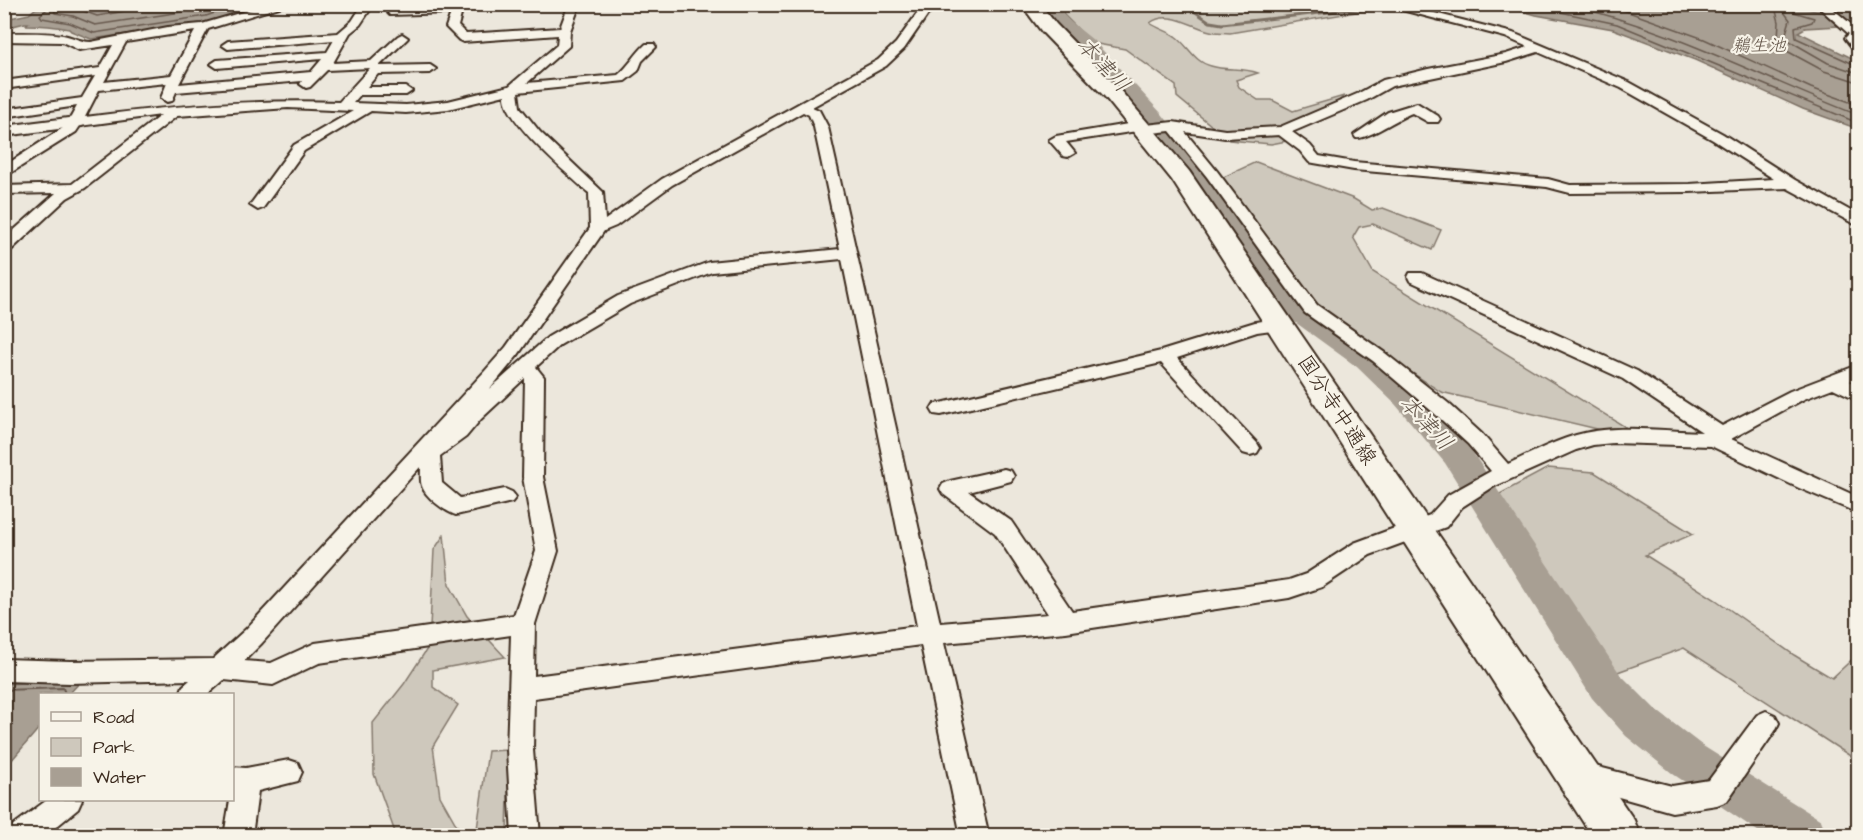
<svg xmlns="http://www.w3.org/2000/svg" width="1863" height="840" viewBox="0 0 1863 840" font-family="'Architects Daughter','Klee One',sans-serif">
	<rect width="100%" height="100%" fill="#ece7dc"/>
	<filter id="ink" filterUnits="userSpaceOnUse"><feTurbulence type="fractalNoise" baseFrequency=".0167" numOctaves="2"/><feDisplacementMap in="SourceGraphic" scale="12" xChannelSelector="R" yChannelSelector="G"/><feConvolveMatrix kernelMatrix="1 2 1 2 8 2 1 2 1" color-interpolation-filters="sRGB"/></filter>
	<g filter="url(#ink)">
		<g fill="#cec8bc" stroke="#84796d" stroke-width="1.5">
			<path d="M1366,4l14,4 -150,25c-6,-1 -14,0 -20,-2 -18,-4 -41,-22 -60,-8 7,5 17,8 25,13 13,9 19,26 36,30 15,5 30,1 47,7l-22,7 3,7 19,13h14l21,11 51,-15 -11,10 -55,23 9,12 -16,3 -42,-4 -52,-43 -1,-11 -51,-37 -33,-6 -27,-27 -5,-11z"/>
			<path d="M1256,162l98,37 18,11 11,-2 58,22 -9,20 -59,-26 -14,3 -6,10 20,35 259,159 -22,1 -169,-40 -124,-83 -98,-130z"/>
			<path d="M1548,468l46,4 99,62 -48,21 71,45 78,55 38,23 26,-24v107l-174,-113 -72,26 -116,-178z"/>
			<path d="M444,535l5,49 18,32 38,41 -72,13v17l25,18 -25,41 7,50 22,39h-66l-22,-61 -1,-51 31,-39 25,-38 5,-96z"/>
			<path d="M509,750l-2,85 -31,1 12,-85z"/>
		</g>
		<g fill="#a89f93" stroke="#7c7064" stroke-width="1.5">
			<path d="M1789,4l31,8h18l-9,-7 29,2v21l-15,-12 -17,-1 12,11 -33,2 -7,4 60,29v68l-55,-20 -108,-49 -82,-31 -77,-14 -35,-10z"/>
			<path d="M54,5h211l-58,17 -108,16 -8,1 -20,-8 -2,-2c-15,-3 -28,-4 -43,-4l2,-2h-3l-20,5v-9l24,-5 7,-6z"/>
			<path d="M82,680l-13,14h-29v33l-35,41v-84z"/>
		</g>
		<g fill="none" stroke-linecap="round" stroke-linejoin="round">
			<g stroke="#67594d" stroke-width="1.5">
				<path d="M46,4v6l-6,5 2,3 28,5 24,10 112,-17 35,-12"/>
				<path d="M54,4l1,9 18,3 22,9 93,-14 28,-7"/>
				<path d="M64,4l33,12 68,-12"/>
				<path d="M1523,4l94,20 241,99"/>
				<path d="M1564,4c103,23 196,73 294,111"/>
				<path d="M1606,4l98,35 107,49 47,17"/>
				<path d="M1774,4l5,18 -1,16 7,12 39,21 34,11"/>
				<path d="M1783,4l1,8 6,8 -4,13 2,7 40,23 30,10"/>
				<path d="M1791,4l3,8 20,6 -2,4 -17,5 1,11 62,28"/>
			</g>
			<path stroke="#67594d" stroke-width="2" d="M4,690l59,-2 2,6"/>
			<path stroke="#7c7064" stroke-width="3" d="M1184,4l26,18 12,2 169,-19"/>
			<path fill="#a89f93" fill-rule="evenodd" d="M1037,4h19l11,15 26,21 69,74 52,65 94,126 69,48 40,37 52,57 151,227 36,36 47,36 118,74 6,16h-62l-92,-62 -47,-38 -34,-38 -147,-235 -50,-59 -38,-37 -69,-50 -90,-128 -52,-65 -67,-76 -26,-21z"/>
			<defs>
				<g id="minor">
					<path d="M270,4h19l-81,25 -29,55 132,-12 11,-13 -105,9 -6,-4 6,-4 110,-8 7,-12 -106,9 -6,-4 6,-4 110,-8 14,-12 11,-17h11l-14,21 -10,8 -17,30 38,-2 27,-25 4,-2 6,4 -2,2 -27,26 51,-1 6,4 -6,4 -52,1 -11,13h39l6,4 -6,4h-46l-7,8 53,2 42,-4 61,-15 48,-41 1,-10 -95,7 -4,-2 -13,-13 5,-14 -61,2 -2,-2 6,-3 70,-6 -6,22 8,8 94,-6 9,-24h11l-10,27 -1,15 -42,37 91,-8c11,-9 17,-21 28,-31h8l2,3 -14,14 -4,10 -13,10 -107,11 2,15 20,25 63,60 2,28 57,-41 216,-119 18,-17 28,-39h11l-31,45 -18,17 -74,41 7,3 9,17 112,496 108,-9 -53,-81 -52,-39 -3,-5 3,-5 7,-3 54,-12 7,2 3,5 -3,5 -42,11 42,29 61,90 217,-31 17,-6 48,-31 76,-28 18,-20 43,-24 -23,-27 -34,-31 -61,-52 -68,-48 -98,-136 -37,-46 -27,3 -6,-3 -71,11 9,11 -7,4 -5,-1 -14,-16 7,-4 84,-14 6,3 27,-3 52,8 55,-3 77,-33 26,-14 45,-11 78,-15 22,-7 -23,-10 -126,-33h20l114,29 116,49 94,52 72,46 63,35v11l-71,-38 -98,4 -119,1 -23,-6 -193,-17 -40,-7 -5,-1 -9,-11 -21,-16 -54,3 -40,-6 32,39 100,134 68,48 63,50 34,31 26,30c28,-13 57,-29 87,-33 35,-5 72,0 107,1l-79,-53 -213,-98 -2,-4 2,-4h12l215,98 85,55 68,-35 68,-26v13l-8,3 8,5v14l-25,-12 -29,11 -73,40 127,58v16l-59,-25 -88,-42 -98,-3 -20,2 -17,5 -83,37 -31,20 -16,20 -76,28 -48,32 -33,11 -223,34 -122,11 45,193h-28l-40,-191 -387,53 -1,52 7,86h-28l-5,-86 4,-115 -192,28 -46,22 -49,-5 -16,14h-28l3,-8 7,-6 -120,3 -66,-2v-22l66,2 143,-2 33,-30 238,-257 22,-25 84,-119 -1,-35c-20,-18 -86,-73 -84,-98l-57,14 -42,4 -35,-2 -67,40 -41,57 -5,2 -8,-5 44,-60 59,-34 -65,-3 -111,8 -92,72 -18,10 -57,53 -6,2v-14l52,-46 -52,1v-8l68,-2 89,-69 -81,11 -4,6 -72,45v-11l62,-40 11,-20 -73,11v-8l78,-11 13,-22 -91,13v-8l96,-13 13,-23 -34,5 -17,-8 -58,-1v-8c20,0 40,-1 59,2 11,2 17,7 28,7l77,-15 34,-3zM195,31l-24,44 -67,7 22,-40zM1538,52l83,36 92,52 61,39 -85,5 -119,1 -22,-6 -194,-17 -35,-6 -9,-11 -18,-13 75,-32 25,-14 114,-24zM370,68l-31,34c-85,-3 -170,4 -254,15l14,-27 68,-7 -6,15 6,4 5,-1 4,-9 126,-11 -2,3 6,4 4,-1 17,-17zM803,112l6,3 5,12 26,122 -131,13 -91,34 -70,41 -58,52 28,-34 86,-124 12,-5 56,-41zM842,259l75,367 -383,50 1,-52 23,-73 -15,-74 1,-100 -8,-10 24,-22 70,-41 82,-32zM525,378l-2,99 13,74 -22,64 -199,28 -44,20 -27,-2 18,-18 159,-177c0,7 -1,15 1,20 3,11 24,26 34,29l56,-13 4,-5 -4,-5 -7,-3 -45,9 -18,-15 -2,-27 26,-19 15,-18z"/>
					<path d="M1815,4h12l31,26v20h-4l-9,-12 4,-4z"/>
					<path d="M1417,103l21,13 2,3 -2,3h-10l-16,-9c-14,5 -45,27 -56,25l-2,-3 34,-23z"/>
					<path d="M1280,319l6,1 3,4 -3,4 -29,4 -80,26 80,85 3,5 -3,5 -7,2 -7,-2 -82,-90 -220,52 -7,-1 -3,-5 3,-5 7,-1 220,-52 94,-29z"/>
					<path d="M1766,711l9,4 4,8 -4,8 -48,70 -10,4 -45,7 -89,-25 -9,-3 -4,-9 4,-9 9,-3 89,23 37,-6 48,-65z"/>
					<path d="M289,760l9,3 4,9 -4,9 -40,10 -6,45h-28l6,-36h2v-33l14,1z"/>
					<path d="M47,800h35l-4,9 -33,27h-37l4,-10z"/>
				</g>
				<path id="tertiary" d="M76,117l6,1 3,4 -3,4 -78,10v-10z"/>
				<path id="primary" d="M1021,4h19l16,20 63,65 70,82 445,649 6,16h-48l-420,-656 -67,-83 -63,-65z"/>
			</defs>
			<use href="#minor" stroke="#3b2a1e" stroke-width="4"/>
			<use href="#tertiary" stroke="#3b2a1e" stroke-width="4"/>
			<use href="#primary" stroke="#3b2a1e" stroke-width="4"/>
			<use href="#minor" fill="#f7f3e8" fill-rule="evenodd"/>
			<use href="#tertiary" fill="#f7f3e8" fill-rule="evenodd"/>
			<use href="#primary" fill="#f7f3e8" fill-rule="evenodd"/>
		</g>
	</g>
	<g text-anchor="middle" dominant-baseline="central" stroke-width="4.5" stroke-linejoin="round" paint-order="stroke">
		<g font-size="18" font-style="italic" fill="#615347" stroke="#f7f3e8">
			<text x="1759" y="45">鵜生池</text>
		</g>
		<g font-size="21" fill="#3b2a1e" stroke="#f7f3e8">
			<text transform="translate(1337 410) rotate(57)">国分寺中通線</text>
		</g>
		<g font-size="22" font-style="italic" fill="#615347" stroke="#f7f3e8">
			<text transform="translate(1103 65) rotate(47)">本津川</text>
			<text transform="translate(1426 423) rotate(47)">本津川</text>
		</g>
	</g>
	<rect width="1863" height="840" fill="none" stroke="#f7f3e8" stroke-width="24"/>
	<rect x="12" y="12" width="1839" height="816" fill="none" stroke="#3b2a1e" stroke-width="2" filter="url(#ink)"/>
	<rect x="39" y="693" width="195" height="108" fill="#f7f3e8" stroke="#aca397" stroke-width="1.5"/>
	<rect x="51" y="712" width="30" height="9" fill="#f7f3e8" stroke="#aca397" stroke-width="1.5"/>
	<text x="93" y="723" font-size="18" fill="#3b2a1e">Road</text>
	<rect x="51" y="738" width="30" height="18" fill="#cec8bc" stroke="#aca397" stroke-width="1.5"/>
	<text x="93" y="753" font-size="18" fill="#3b2a1e">Park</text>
	<rect x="51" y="768" width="30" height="18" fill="#a89f93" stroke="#aca397" stroke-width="1.5"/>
	<text x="93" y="783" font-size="18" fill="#3b2a1e">Water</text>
</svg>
